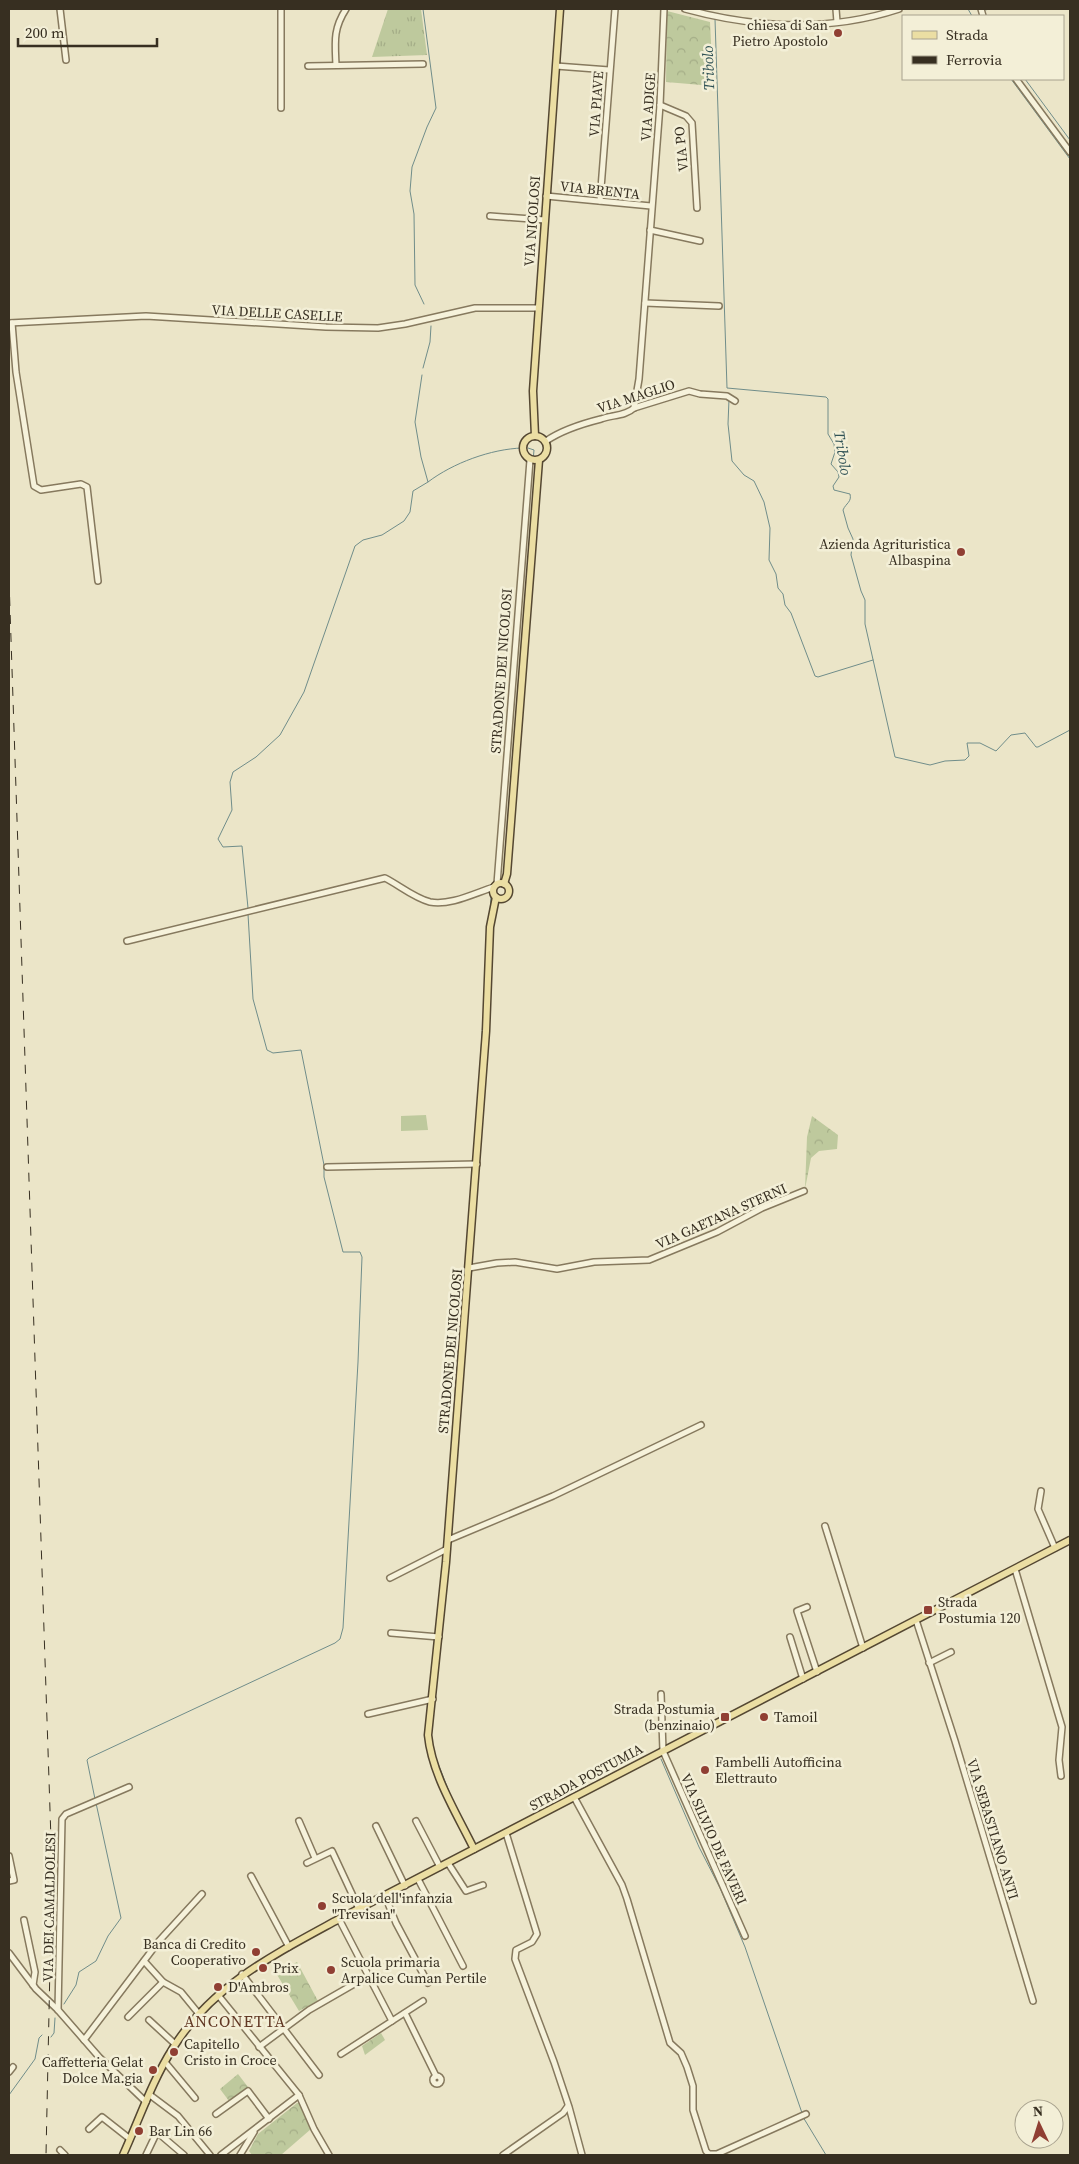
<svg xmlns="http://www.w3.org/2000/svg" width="1079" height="2164" viewBox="0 0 1079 2164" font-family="'Source Serif 4',serif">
	<defs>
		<pattern id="grass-tufts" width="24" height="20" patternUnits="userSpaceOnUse" patternTransform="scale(1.25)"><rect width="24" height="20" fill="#bec99d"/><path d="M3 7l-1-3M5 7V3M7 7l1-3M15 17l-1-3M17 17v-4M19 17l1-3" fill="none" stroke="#a4ad87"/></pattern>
		<pattern id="forest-crowns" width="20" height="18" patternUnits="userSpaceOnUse" patternTransform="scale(1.25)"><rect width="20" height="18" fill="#bec99d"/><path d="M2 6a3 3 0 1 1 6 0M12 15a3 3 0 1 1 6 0" fill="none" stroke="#a4ad87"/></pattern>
	</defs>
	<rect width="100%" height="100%" fill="#ebe5c8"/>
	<path fill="url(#grass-tufts)" d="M388,9h33l6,46 -55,2z"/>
	<g fill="url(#forest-crowns)">
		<path d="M667,11l43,11 3,64 -47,-4z"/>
		<path d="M812,1116l26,19 -1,14 -18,2 -8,7 -6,31 2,-52z"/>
		<path d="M297,1962l21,39 -19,10 -23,-38z"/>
		<path d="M381,2033l4,7 -20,15 -3,-9z"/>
		<path d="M238,2074l10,13 -19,14 -9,-12z"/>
		<path d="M297,2103h3l11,26 -30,26h-29l-3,-4 9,-17z"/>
	</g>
	<path fill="#bec99d" d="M426,1115l2,15 -27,1v-15z"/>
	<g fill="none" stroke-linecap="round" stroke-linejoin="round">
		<g stroke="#708d8a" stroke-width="1">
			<path d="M423,9l13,99 -9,19 -15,40 -2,24 4,23 1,71 9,19"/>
			<path d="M968,9l4,7"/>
			<path d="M986,9v1"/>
			<path d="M715,19l12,369 99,9 2,2v35l6,10 1,8 -4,12 7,8 1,5 -6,9 1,4 16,4c2,8 -4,9 -7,16l5,18 5,11 -2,16 10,36 4,9v24l30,133 35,8 15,-4 20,-1 4,-4 -2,-13h13l16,8 15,-16 14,-2 11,14h2l32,-17"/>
			<path d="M1011,79l59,80"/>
			<path d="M1025,79l45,61"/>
			<path d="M423,368l7,-26 1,-16"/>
			<path d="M422,375l-7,47 6,35 7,25c25,-19 63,-33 94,-34"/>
			<path d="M729,399l-1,25 4,37 12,14 10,6 10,21 6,26 -1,32 7,14 2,14 5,6 2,11 6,8 24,63 3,1 55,-17"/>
			<path d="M528,448l6,2 -1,11"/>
			<path d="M521,602l2,-26"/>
			<path d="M248,908l-6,-62 -19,1 -5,-8 14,-29 -2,-28 3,-10 23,-15 24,-22 24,-43 51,-146 8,-6 19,-5 22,-14 6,-9 3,-21 15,-9"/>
			<path d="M490,913l1,-17"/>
			<path d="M478,1100l5,-81"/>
			<path d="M445,1545l19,-269"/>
			<path d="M438,1671l9,-93"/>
			<path d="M661,1759l38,88 21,41 25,59 57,166"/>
			<path d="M437,1761l17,43"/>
			<path d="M95,1799l-8,-39 2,-2 246,-115 5,-4 3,-11 15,-266 4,-105 -2,-5h-17l-19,-75v-12l-23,-115 -28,3 -6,-3 -14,-51 -5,-85"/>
			<path d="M474,1845l184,-95"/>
			<path d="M64,2004l12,-19 3,-13 17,-11 12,-25 13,-18 -25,-115"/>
			<path d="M51,2037l3,-4 1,-15"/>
			<path d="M9,2095l26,-36 4,-21 3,-3"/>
			<path d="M803,2117l23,38"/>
		</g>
		<defs>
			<g id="minor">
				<path d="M60,9l6,51"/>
				<path d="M685,9c70,19 144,23 214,0"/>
				<path d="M836,9l1,13"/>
				<path d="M981,9l2,7"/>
				<path d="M336,65c-1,-23 -3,-36 10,-56"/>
				<path d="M308,66l115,-2"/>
				<path d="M556,66l53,4"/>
				<path d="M1016,79l54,73"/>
				<path d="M660,105l26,11 6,7 5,85"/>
				<path d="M281,108v-99"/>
				<path d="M546,196l105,10"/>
				<path d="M600,201l15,-192"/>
				<path d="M490,216l55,4"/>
				<path d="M650,230l50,11"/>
				<path d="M645,303l74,3"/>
				<path d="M9,323l137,-7 180,11 52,1 27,-4 70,-16h63"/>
				<path d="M12,323l4,49 18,114 7,4 40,-6 6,3 11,94"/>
				<path d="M634,408l5,-29 21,-274 4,-96"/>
				<path d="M546,441c16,-11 35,-17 55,-22 10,-4 25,-3 33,-11l55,-17 11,3 27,2 8,5"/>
				<path d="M497,884l33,-424"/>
				<path d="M127,941l258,-63c14,7 29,20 45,24 20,4 45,-9 64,-15"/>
				<path d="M327,1167l150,-3"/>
				<path d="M469,1268l28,-5 18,-1 42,7 37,-7 55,-2 68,-28 45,-24 42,-17"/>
				<path d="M1041,1491l-3,18 17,39"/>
				<path d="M825,1526l38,122"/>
				<path d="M448,1540l105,-44 148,-71"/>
				<path d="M1015,1569l47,158 -3,33 2,16"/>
				<path d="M390,1578l57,-29"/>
				<path d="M807,1607l-10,4 20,61"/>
				<path d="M916,1620l39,121 78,260"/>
				<path d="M391,1633l48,4"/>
				<path d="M790,1637l13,42"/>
				<path d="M929,1663l22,-11"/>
				<path d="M661,1694l2,57 82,185"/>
				<path d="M368,1714l65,-15"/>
				<path d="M574,1797l48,88 5,14 43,144 11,10 6,14 6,19v24l13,41 3,3h8l89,-40"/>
				<path d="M299,1821l16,37"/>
				<path d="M416,1821l24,46"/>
				<path d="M376,1826l29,60"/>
				<path d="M506,1833l31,101 -5,8 -16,8 -1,9 39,103 15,45 13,48"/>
				<path d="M9,1856l5,24 -5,1"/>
				<path d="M307,1863l25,-12 27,58"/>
				<path d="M448,1863l18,28 17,-6"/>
				<path d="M251,1876l38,71"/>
				<path d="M418,1879l45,87"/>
				<path d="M385,1896l11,27 32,60"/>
				<path d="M339,1919l53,102 -51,33"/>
				<path d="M24,1920l11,52 -2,13"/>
				<path d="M9,1953l27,36 22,21 41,47 47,45"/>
				<path d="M144,1961l19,21"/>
				<path d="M242,1974l77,101"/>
				<path d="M218,1995l81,100 15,34 15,26"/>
				<path d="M58,2010l4,-191 4,-5 63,-27"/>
				<path d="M405,2013l31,63"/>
				<path d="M128,2017l35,-35 18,10 18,22"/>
				<path d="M149,2020l26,24"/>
				<path d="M392,2021l31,-20"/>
				<path d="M84,2040l75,-99 43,-47"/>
				<path d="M259,2047l50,-37 59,-34"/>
				<path d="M165,2062l30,36"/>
				<path d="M9,2072l4,-5"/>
				<circle cx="437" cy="2080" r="4"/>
				<path d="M150,2095l28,21 32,39"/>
				<path d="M216,2114l32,-23 21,28"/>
				<path d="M89,2129l13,-12 28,22"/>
				<path d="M60,2150l5,5"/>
				<path d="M146,2155l11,-23 27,23"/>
				<path d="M221,2155l78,-60"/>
				<path d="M240,2155l14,-23"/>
				<path d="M503,2155l60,-42 5,-7"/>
			</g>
			<g id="major">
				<circle cx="535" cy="448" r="12"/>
				<path d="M535,436l-2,-45 27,-382"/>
				<circle cx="501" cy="891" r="8"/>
				<path d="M504,884l3,-10 32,-414"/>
				<path d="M474,1849c-17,-35 -42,-74 -46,-114l18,-173 40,-531 4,-104 6,-30"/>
				<path d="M123,2155c16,-35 29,-74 50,-107 39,-63 102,-94 166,-129l731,-379"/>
			</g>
		</defs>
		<use href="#minor" stroke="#86795e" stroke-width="8"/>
		<use href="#major" stroke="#544732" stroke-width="9"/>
		<use href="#minor" stroke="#f6f2db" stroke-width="5"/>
		<use href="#major" stroke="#ebdea3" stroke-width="6"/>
		<path stroke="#372f21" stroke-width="1" stroke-dasharray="9 9" stroke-linecap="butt" d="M9,579l43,1291 -6,285"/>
	</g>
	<g fill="#903f33" stroke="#f3efd7" stroke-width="2">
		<circle cx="838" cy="33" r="5"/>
		<circle cx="961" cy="552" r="5"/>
		<rect x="923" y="1605" width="10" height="10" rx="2.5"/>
		<rect x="720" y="1712" width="10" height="10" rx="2.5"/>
		<circle cx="764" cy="1717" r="5"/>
		<circle cx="705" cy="1770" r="5"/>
		<circle cx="322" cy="1906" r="5"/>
		<circle cx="256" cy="1952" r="5"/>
		<circle cx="263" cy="1968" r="5"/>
		<circle cx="331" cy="1970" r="5"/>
		<circle cx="218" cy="1987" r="5"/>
		<circle cx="174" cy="2052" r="5"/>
		<circle cx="153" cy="2070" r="5"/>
		<circle cx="139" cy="2131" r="5"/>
	</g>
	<g text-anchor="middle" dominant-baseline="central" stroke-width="5" stroke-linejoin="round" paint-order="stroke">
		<g font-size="14" fill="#372f21" stroke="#f3efd7" text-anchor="start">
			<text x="828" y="25" text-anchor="end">chiesa di San<tspan x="828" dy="16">Pietro Apostolo</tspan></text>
			<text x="951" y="544" text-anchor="end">Azienda Agrituristica<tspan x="951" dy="16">Albaspina</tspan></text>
			<text x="938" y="1602">Strada<tspan x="938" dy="16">Postumia 120</tspan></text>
			<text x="715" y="1709" text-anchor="end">Strada Postumia<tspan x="715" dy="16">(benzinaio)</tspan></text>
			<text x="774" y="1717">Tamoil</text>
			<text x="715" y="1762">Fambelli Autofficina<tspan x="715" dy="16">Elettrauto</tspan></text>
			<text x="332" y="1898">Scuola dell'infanzia<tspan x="332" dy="16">"Trevisan"</tspan></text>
			<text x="246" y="1944" text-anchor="end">Banca di Credito<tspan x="246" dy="16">Cooperativo</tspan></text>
			<text x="341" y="1962">Scuola primaria<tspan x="341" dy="16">Arpalice Cuman Pertile</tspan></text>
			<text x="273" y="1968">Prix</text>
			<text x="228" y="1987">D'Ambros</text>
			<text x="184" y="2044">Capitello<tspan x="184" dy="16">Cristo in Croce</tspan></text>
			<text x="143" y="2062" text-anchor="end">Caffetteria Gelat<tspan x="143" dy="16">Dolce Ma.gia</tspan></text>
			<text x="149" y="2131">Bar Lin 66</text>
		</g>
		<g font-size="14" fill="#372f21" stroke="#f3efd7">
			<text transform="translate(596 104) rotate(-86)">VIA PIAVE</text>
			<text transform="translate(648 107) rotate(-86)">VIA ADIGE</text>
			<text transform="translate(681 149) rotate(-96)">VIA PO</text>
			<text transform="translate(600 190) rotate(6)">VIA BRENTA</text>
			<text transform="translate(532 221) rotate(-86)">VIA NICOLOSI</text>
			<text transform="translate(277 313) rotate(3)">VIA DELLE CASELLE</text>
			<text transform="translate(636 396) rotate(-18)">VIA MAGLIO</text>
			<text transform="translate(501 671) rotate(-86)">STRADONE DEI NICOLOSI</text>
			<text transform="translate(721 1216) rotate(-24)">VIA GAETANA STERNI</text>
			<text transform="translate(450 1351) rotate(-85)">STRADONE DEI NICOLOSI</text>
			<text transform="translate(586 1777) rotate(-28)">STRADA POSTUMIA</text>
			<text transform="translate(993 1829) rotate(73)">VIA SEBASTIANO ANTI</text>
			<text transform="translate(714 1839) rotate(66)">VIA SILVIO DE FAVERI</text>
			<text transform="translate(49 1907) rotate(-89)">VIA DEI CAMALDOLESI</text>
		</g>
		<g font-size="15" font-style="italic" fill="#315356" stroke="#f3efd7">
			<text transform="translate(708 68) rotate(-92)">Tribolo</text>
			<text transform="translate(843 453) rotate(81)">Tribolo</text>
		</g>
		<g font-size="16" letter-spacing="1" fill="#613824" stroke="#f3efd7">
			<text x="235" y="2021">ANCONETTA</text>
		</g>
	</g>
	<rect width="1079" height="2164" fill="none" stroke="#372f21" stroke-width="20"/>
	<rect x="902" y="15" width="162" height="65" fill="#f3efd7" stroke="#a8a28e"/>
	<rect x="912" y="31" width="25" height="8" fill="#ebdea3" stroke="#a8a28e"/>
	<text x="946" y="40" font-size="15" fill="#372f21">Strada</text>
	<rect x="912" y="56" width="25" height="8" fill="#372f21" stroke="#a8a28e"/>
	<text x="946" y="65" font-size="15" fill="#372f21">Ferrovia</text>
	<g transform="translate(1039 2124) rotate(356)"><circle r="24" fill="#f3efd7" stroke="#a8a28e"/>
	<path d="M0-4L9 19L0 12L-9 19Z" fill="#903f33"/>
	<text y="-8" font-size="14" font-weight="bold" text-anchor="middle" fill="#372f21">N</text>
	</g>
	<path d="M18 38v8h139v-8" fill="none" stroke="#372f21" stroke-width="2.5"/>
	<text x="25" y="38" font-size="15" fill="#372f21" stroke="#f3efd7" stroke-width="4" paint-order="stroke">200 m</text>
</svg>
